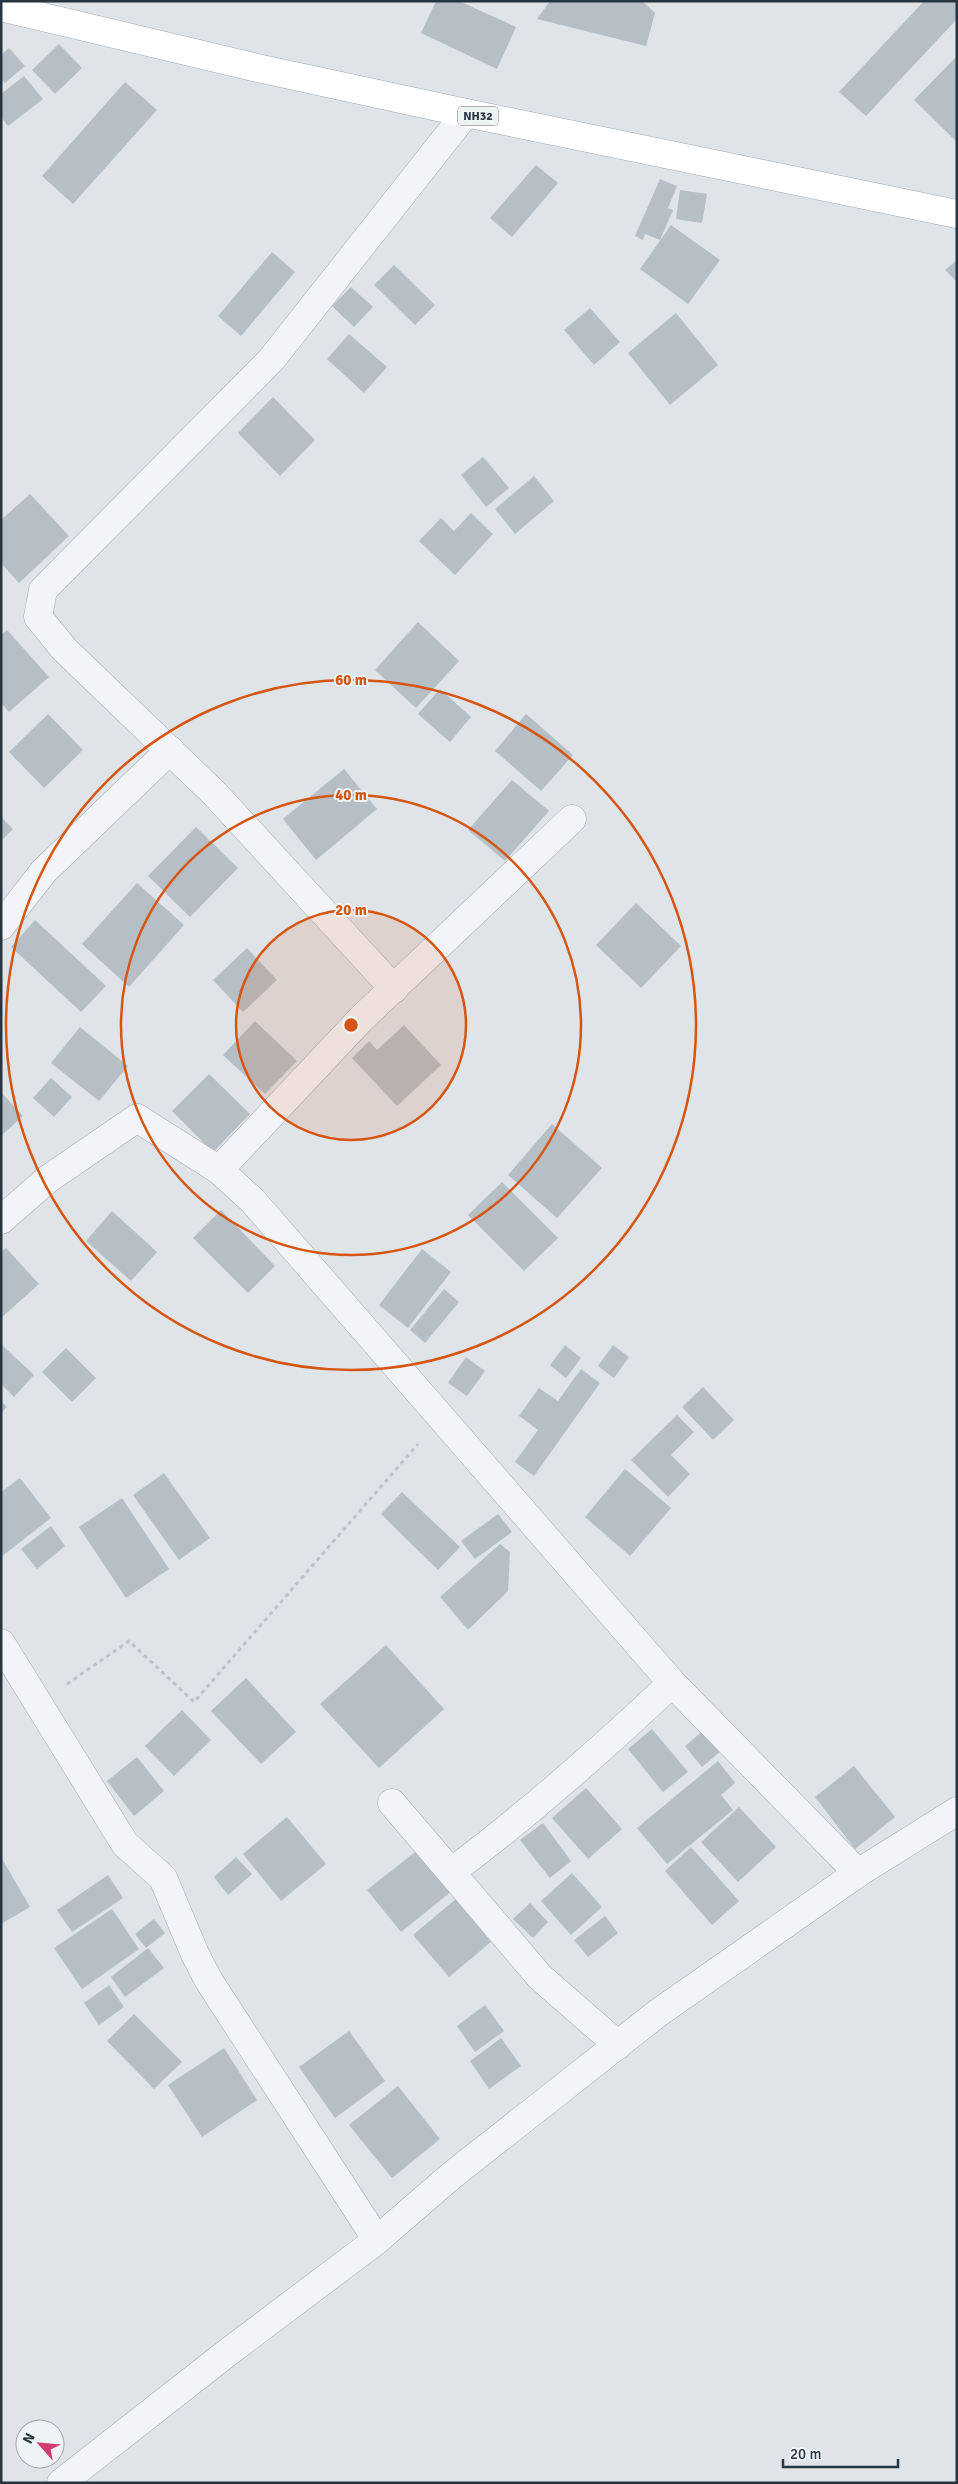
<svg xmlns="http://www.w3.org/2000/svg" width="958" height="2484" viewBox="0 0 958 2484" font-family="Signika,sans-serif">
	<rect width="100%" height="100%" fill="#dfe4e9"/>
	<g fill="#b6bfc6">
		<path d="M436,1h23l57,26 -19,42 -76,-36z"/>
		<path d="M550,1h92l13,12 -9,33 -109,-27z"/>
		<path d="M924,1h33v18l-91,97 -27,-24z"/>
		<path d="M59,44l23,24 -27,26 -23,-24z"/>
		<path d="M9,48l16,18 -20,17 -4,-4v-24z"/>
		<path d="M957,56v86l-43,-42z"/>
		<path d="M24,76l19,23 -35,27 -7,-9v-23z"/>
		<path d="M125,82l32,28 -84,94 -31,-28z"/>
		<path d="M536,165l22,18 -46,54 -22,-19z"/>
		<path d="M660,179l17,7 -9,22 5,2 -13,30 -15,-6 -2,6 -8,-4z"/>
		<path d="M680,190l27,4 -5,29 -26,-4z"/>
		<path d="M671,225l49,35 -32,44 -48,-35z"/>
		<path d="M272,252l23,20 -54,64 -23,-20z"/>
		<path d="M957,260v22l-12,-12z"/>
		<path d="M394,265l41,40 -20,20 -41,-40z"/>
		<path d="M351,287l22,20 -19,20 -22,-21z"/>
		<path d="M590,308l30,34 -26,23 -30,-35z"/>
		<path d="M676,313l42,52 -48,40 -42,-52z"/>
		<path d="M349,334l38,33 -23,26 -37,-34z"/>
		<path d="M273,397l42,43 -35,36 -42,-43z"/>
		<path d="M483,457l26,31 -23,19 -25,-32z"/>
		<path d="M534,476l20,25 -39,33 -20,-25z"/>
		<path d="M30,494l39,42 -50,47 -18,-20v-43z"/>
		<path d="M471,513l22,21 -38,41 -36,-34 22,-23 13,13z"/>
		<path d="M418,622l41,39 -43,47 -41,-38z"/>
		<path d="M7,630l42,47 -40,35 -8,-9v-68z"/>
		<path d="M440,689l31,28 -21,25 -32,-28z"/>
		<path d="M48,714l35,36 -39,38 -35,-36z"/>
		<path d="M526,714l47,41 -32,36 -46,-40z"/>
		<path d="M344,769l33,40 -61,51 -33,-41z"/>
		<path d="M512,780l37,31 -44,50 -37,-31z"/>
		<path d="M1,817l12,12 -12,12z"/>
		<path d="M196,827l42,41 -48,49 -42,-41z"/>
		<path d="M137,883l47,42 -55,62 -47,-43z"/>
		<path d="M636,903l45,43 -40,42 -45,-43z"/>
		<path d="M35,920l71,66 -25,26 -70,-65z"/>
		<path d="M247,948l30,32 -34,32 -30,-32z"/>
		<path d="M255,1021l42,40 -32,33 -42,-39z"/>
		<path d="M404,1025l37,40 -44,41 -45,-48 17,-17 8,9z"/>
		<path d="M80,1027l48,39 -29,35 -48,-38z"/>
		<path d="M209,1074l41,40 -37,38 -41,-41z"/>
		<path d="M51,1078l21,19 -18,20 -21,-19z"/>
		<path d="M1,1092l22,24 -22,20z"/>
		<path d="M552,1124l50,44 -45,50 -49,-43z"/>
		<path d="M502,1182l56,56 -34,33 -56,-56z"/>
		<path d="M221,1210l54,56 -27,27 -55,-55z"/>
		<path d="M112,1211l45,41 -26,29 -45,-40z"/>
		<path d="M6,1248l33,36 -38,34v-66z"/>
		<path d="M422,1249l29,23 -43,56 -29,-23z"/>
		<path d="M444,1289l15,13 -34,41 -15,-13z"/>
		<path d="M1,1344l33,31 -20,22 -13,-13z"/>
		<path d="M565,1345l16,13 -15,20 -16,-13z"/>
		<path d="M613,1345l16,12 -15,21 -16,-12z"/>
		<path d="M66,1348l30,30 -24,24 -30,-30z"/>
		<path d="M466,1357l19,14 -18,25 -19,-13z"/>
		<path d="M581,1369l19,14 -66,93 -19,-14 23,-32 -19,-14 20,-28 19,13z"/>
		<path d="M703,1387l31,33 -21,20 -31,-33z"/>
		<path d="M1,1401l6,6 -6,6z"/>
		<path d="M677,1415l17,17 -23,23 19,19 -22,23 -37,-37z"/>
		<path d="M625,1469l46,39 -41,48 -45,-39z"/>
		<path d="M164,1473l46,65 -31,22 -46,-65z"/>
		<path d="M20,1478l31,40 -50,39v-65z"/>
		<path d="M402,1492l58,55 -22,23 -57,-56z"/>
		<path d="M122,1498l47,71 -43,29 -47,-71z"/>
		<path d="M498,1514l14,18 -37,27 -14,-18z"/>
		<path d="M51,1526l14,20 -28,23 -16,-20z"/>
		<path d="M500,1544l10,8 -2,39 -40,39 -28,-33z"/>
		<path d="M386,1645l58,64 -65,59 -59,-64z"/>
		<path d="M246,1678l50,54 -35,32 -50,-53z"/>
		<path d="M182,1710l29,30 -37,36 -29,-30z"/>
		<path d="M652,1729l36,43 -25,20 -35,-43z"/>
		<path d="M704,1730l17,21 -19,16 -17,-21z"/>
		<path d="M137,1757l27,34 -30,25 -27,-35z"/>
		<path d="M718,1761l17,22 -14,12 12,15 -66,54 -30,-36z"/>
		<path d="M854,1766l41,51 -40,32 -40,-52z"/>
		<path d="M586,1788l36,41 -34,30 -36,-41z"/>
		<path d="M739,1807l37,40 -38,35 -37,-40z"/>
		<path d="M287,1817l39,47 -45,37 -38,-47z"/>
		<path d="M543,1823l28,38 -21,17 -30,-38z"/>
		<path d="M691,1847l48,54 -27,24 -47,-54z"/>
		<path d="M419,1849l33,42 -51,41 -34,-42z"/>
		<path d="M1,1857l29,50 -29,17z"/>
		<path d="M236,1857l16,17 -24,21 -14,-18z"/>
		<path d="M572,1873l30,34 -31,28 -30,-34z"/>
		<path d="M108,1875l15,23 -51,34 -15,-22z"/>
		<path d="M456,1899l35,43 -42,35 -36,-42z"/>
		<path d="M530,1903l18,19 -15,16 -20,-19z"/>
		<path d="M112,1909l27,40 -57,40 -28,-41z"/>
		<path d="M605,1916l13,17 -30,24 -14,-17z"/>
		<path d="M154,1919l11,14 -19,15 -11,-14z"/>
		<path d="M148,1948l16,20 -39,29 -14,-20z"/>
		<path d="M109,1985l15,22 -25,18 -15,-22z"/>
		<path d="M485,2005l19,26 -29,21 -18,-26z"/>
		<path d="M134,2014l48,48 -28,27 -47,-48z"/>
		<path d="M349,2031l36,50 -50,37 -36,-51z"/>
		<path d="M501,2038l20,28 -32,23 -19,-28z"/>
		<path d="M224,2048l33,52 -55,37 -34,-52z"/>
		<path d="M398,2086l42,53 -48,39 -43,-53z"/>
	</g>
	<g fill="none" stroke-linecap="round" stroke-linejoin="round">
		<defs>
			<g id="minor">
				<path d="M1,926l43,-55 126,-121"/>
				<path d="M394,989l-179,-195 -151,-145 -26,-32 5,-27 228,-230 195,-247"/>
				<path d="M219,1170l142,-151 211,-200"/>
				<path d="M1,1220l47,-41 89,-61 82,52 34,31 419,482 186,190"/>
				<path d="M1,1643l124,201 38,34 32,76 14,27 168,259"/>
				<path d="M392,1803l148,174 78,68"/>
				<path d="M451,1872c78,-58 150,-122 221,-189"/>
				<path d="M61,2483l166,-130 150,-113 74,-64 207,-163 200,-140 99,-62"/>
			</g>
			<path id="major" d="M1,7l261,62 204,44 491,101"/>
		</defs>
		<use href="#minor" stroke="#a4acb3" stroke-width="29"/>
		<use href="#major" stroke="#9eabb5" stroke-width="29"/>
		<path stroke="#bdc2c8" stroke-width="3" stroke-dasharray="4 4" stroke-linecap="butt" d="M67,1684l62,-43 65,61 224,-258"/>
		<use href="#minor" stroke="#f2f4f7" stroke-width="28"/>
		<use href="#major" stroke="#fff" stroke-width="28"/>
	</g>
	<circle cx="351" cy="1025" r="115" fill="#d55511" fill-opacity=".12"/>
	<g fill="none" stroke="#d55511" stroke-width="2.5">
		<circle cx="351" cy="1025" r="115"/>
		<circle cx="351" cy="1025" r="230"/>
		<circle cx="351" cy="1025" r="345"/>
	</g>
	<g text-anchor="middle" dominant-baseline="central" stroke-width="4" stroke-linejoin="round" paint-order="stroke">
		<rect fill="#eef3f6" stroke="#636e77" stroke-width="1" x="458" y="106.5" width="40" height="19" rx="4"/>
		<g font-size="12" font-weight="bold" fill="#273541">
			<text x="478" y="116">NH32</text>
		</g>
	</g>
	<circle cx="351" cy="1025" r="8" fill="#d55511" stroke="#eef3f6" stroke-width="2.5"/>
	<g font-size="15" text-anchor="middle" font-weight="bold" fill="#d55511" stroke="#eef3f6" stroke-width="4" stroke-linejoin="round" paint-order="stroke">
		<text x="351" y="685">60 m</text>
		<text x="351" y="800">40 m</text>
		<text x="351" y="915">20 m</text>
	</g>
	<rect width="958" height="2484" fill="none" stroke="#273541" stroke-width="5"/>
	<g transform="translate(40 2444) rotate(297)"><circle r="24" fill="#eef3f6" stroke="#9ea7ae"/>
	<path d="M0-4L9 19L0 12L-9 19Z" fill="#d43d6e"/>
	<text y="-8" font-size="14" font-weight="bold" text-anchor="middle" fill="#273541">N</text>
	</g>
	<path d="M783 2459v8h115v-8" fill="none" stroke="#273541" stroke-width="2.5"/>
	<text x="790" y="2459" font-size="15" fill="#273541" stroke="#eef3f6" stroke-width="4" paint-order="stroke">20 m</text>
</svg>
